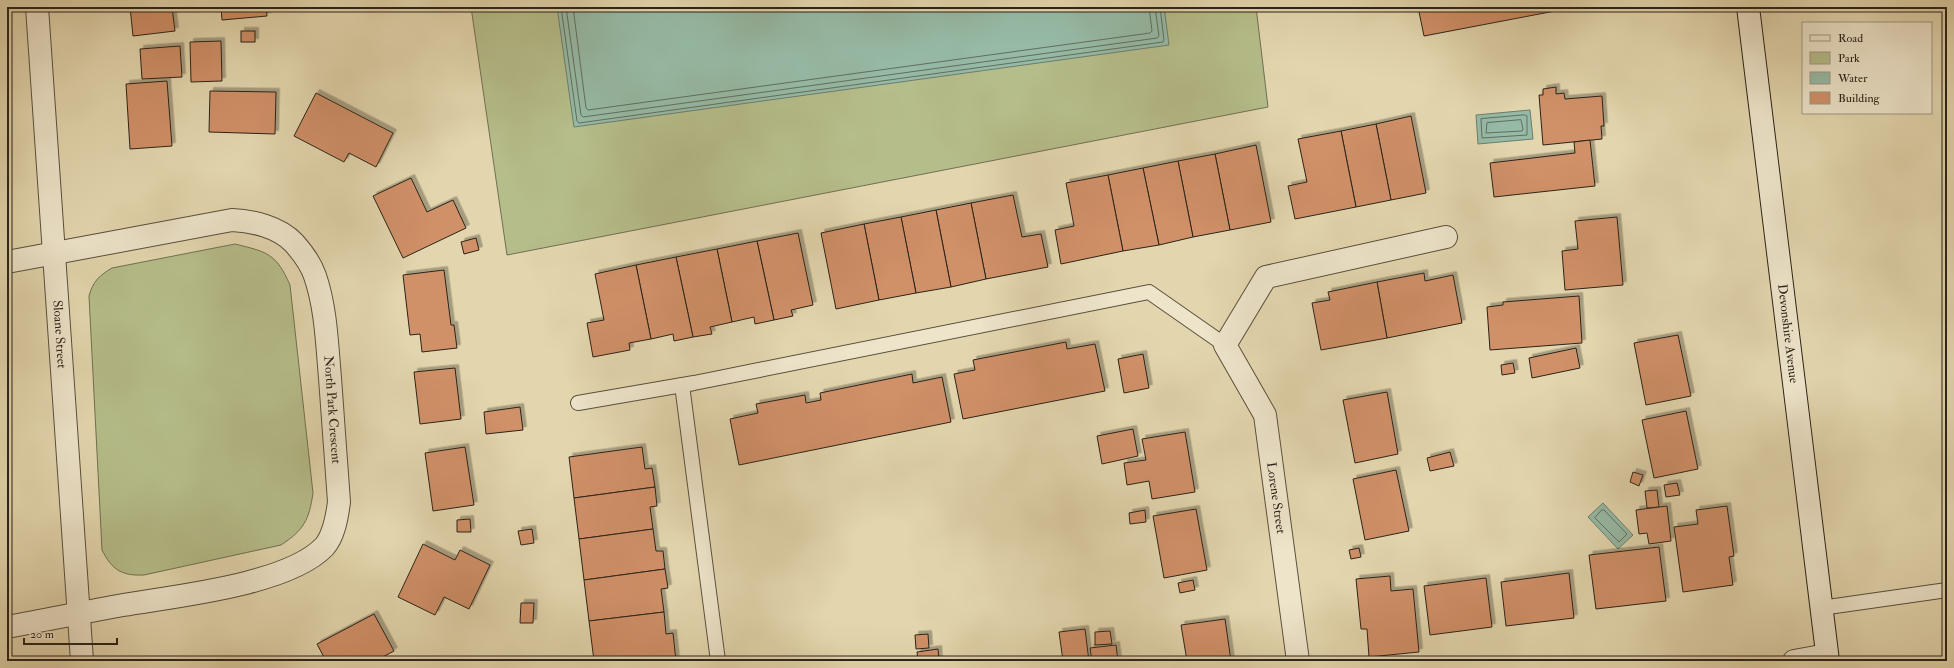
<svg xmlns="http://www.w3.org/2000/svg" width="1954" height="668" viewBox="0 0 1954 668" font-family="'IM FELL Double Pica',serif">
	<defs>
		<filter id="shadow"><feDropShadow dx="3.5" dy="-3.5" stdDeviation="0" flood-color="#0004"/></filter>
	</defs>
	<rect width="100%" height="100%" fill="#e3d6ae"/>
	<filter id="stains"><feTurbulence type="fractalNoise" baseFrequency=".005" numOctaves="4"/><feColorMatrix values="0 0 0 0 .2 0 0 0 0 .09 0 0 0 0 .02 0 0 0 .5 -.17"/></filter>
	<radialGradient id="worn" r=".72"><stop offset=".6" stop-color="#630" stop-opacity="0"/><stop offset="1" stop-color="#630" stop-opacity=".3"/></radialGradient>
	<g fill="#b5bd8a" stroke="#707052">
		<path d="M471,7h785l12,100 -761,148z"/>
		<path d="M235,244c32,8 41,9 55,41l23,208c-4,27 -9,37 -32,52l-137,30c-22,1 -32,-5 -42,-25l-13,-254c4,-15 11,-21 23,-28z"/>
	</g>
	<g fill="#96baa6" stroke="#6b7e6e">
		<path d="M557,7h607l5,38 -595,82z"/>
		<path d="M1530,110l3,29 -55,5 -2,-29z"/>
		<path d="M1603,503l30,32 -15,14 -30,-32z"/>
	</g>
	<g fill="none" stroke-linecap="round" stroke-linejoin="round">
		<g stroke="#606e60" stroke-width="1">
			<path d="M561,7l16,114 2,2 584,-81 1,-2 -4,-33"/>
			<path d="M566,7l15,108 2,2 574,-79 2,-2 -4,-29"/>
			<path d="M573,7l13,101 2,2 562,-77 2,-2 -3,-24"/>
			<path d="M1525,115l2,1v19l-45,3 -1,-19z"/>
			<path d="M1521,120l2,9 -1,2 -36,2 1,-10z"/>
			<path d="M1602,510h2l23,24 -8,8 -24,-24z"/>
		</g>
	</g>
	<g fill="#d09068" stroke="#2b2319" filter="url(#shadow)">
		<path d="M130,7h42l3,24 -42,5z"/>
		<path d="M221,7h45l1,9 -45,4z"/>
		<path d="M1418,7h158l-152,29z"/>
		<rect x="241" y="31" width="14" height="11"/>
		<path d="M221,41l1,40 -31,1 -1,-40z"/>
		<path d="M180,46l2,31 -40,2 -2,-30z"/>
		<path d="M167,81l5,65 -42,3 -4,-65z"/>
		<path d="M1556,87v7l8,-1 1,6 37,-3 2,30h-3l1,13 -59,6 -4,-50h4v-6z"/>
		<path d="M210,91l66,1 -1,42 -66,-2z"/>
		<path d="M316,93l77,40 -17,34 -27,-14 -5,9 -50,-26z"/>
		<path d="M1411,116l15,77 -35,7 -15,-76z"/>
		<path d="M1376,124l15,76 -35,7 -15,-76z"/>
		<path d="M1341,131l15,76 -61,12 -7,-33 19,-4 -9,-43z"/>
		<path d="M1590,140l5,46 -101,11 -4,-34 85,-10 -1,-11z"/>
		<path d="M1256,145l15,77 -41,8 -15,-76z"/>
		<path d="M1215,154l15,76 -37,7 -15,-76z"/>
		<path d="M1178,161l15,76 -34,8 -16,-77z"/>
		<path d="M1143,168l16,77 -36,6 -15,-76z"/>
		<path d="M1108,175l15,76 -62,13 -6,-34 19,-4 -8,-43z"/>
		<path d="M411,178l16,34 26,-12 13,28 -63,30 -30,-62z"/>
		<path d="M1013,195l9,42 19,-3 7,33 -62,12 -15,-76z"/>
		<path d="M971,203l15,76 -35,8 -15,-77z"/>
		<path d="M936,210l15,77 -35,6 -15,-76z"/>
		<path d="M901,217l15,76 -37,7 -15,-76z"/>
		<path d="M1617,217l6,68 -58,5 -3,-39 16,-2 -3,-28z"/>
		<path d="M864,224l15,76 -43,9 -15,-76z"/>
		<path d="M798,233l15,72 -22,5 2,6 -19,4 -17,-79z"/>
		<path d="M476,238l3,12 -15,4 -3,-12z"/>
		<path d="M757,241l17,79 -19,4 -1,-7 -22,5 -15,-73z"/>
		<path d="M717,249l15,73 -22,5 2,7 -19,3 -17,-80z"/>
		<path d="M676,257l17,80 -19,4 -1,-7 -22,5 -15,-74z"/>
		<path d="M636,265l15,74 -22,4 1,7 -37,7 -6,-34 17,-3 -9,-46z"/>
		<path d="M444,270l7,55h3l3,23 -35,4 -2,-18 -10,1 -7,-60z"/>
		<path d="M1424,273l1,8 28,-6 9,48 -75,15 -10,-56z"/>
		<path d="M1377,282l10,56 -66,12 -9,-47 18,-3 -2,-8z"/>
		<path d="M1579,296l3,47 -92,7 -3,-43 16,-2v-3z"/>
		<path d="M1678,335l13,61 -45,9 -12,-62z"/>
		<path d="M1066,342l1,7 28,-5 10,47 -142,28 -9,-45 21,-4 -2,-10z"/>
		<path d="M1576,348l4,20 -48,10 -3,-20z"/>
		<path d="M1143,354l6,34 -25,5 -6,-34z"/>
		<path d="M1513,363l2,10 -13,2 -1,-10z"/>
		<path d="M455,368l6,51 -41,5 -6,-52z"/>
		<path d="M912,374l1,9 29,-6 9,45 -212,43 -9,-46 28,-6 -2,-9 49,-9 1,8 15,-3 -1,-7z"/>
		<path d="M1387,392l11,62 -43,9 -12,-63z"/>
		<path d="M520,407l3,23 -37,4 -2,-22z"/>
		<path d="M1686,411l12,58 -44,9 -12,-58z"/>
		<path d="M1133,429l5,27 -36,8 -5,-28z"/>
		<path d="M1185,432l10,60 -43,7 -3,-18 -22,4 -3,-22 22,-3 -4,-21z"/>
		<path d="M465,447l9,58 -41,6 -8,-58z"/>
		<path d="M642,447l3,22 7,-1 3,19 -81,11 -5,-41z"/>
		<path d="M1450,452l4,14 -24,5 -3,-13z"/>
		<path d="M1396,470l13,61 -44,9 -12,-61z"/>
		<path d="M1633,472l10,3 -4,11 -9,-4z"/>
		<path d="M1677,483l3,12 -14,2 -2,-12z"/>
		<path d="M655,487l2,19 -7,1 3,22 -74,10 -5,-41z"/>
		<path d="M1657,490l2,17 -12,1 -2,-17z"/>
		<path d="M1667,506l4,35 -22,3 -2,-11 -8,1 -3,-24z"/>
		<path d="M1727,506l7,50 -5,1 4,28 -50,7 -9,-65 24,-3 -2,-14z"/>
		<path d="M1196,509l11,61 -43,8 -11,-62z"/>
		<path d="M1145,510l1,12 -16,2 -1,-11z"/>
		<path d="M470,519l1,13h-14v-12z"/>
		<path d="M532,529l2,14 -13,2 -3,-14z"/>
		<path d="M653,529l3,22h7l2,18 -81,11 -5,-41z"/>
		<path d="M423,544l32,16 5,-10 30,15 -21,44 -25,-12 -9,18 -37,-18z"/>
		<path d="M1659,547l7,54 -70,8 -7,-54z"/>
		<path d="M1359,548l2,9 -10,2 -2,-9z"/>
		<path d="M665,569l3,19 -7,1 3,23 -75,9 -5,-41z"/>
		<path d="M1569,573l5,45 -68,8 -5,-44z"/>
		<path d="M1390,576l1,15 22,-2 6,63 -50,5 -2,-28h-6l-5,-50z"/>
		<path d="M1486,578l6,49 -62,8 -6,-49z"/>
		<path d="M1193,580l2,10 -15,3 -2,-10z"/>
		<path d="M521,603h13l-1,20h-13z"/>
		<path d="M664,612l2,22 7,-1 3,28h-34l-1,-4 -47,4 -5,-40z"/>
		<path d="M374,614l20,37 -19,10h-49l-9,-17z"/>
		<path d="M1225,619l6,42h-44l-6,-36z"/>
		<path d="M1085,629l4,32h-26l-4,-29z"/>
		<path d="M1110,631l2,13 -17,1v-13z"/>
		<path d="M928,634l1,14 -13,1 -1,-14z"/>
		<path d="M1116,645l2,16h-26l-2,-13z"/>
		<path d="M938,649l1,12h-21l-1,-9z"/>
	</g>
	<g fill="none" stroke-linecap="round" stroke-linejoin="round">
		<defs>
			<g id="service">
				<path d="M682,385l36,276"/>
				<path d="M578,403l116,-20 455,-91 76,53"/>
				<path d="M1821,608l126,-18"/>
			</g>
			<g id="minor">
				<path id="s1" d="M37,7l45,654"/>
				<path id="s2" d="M7,262l225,-42c21,1 47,7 62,23 8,9 17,21 21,33 11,32 12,68 15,102 3,41 6,83 9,124 -2,15 -5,34 -15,45 -37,38 -149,49 -201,58 -39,7 -77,15 -116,22"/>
				<path d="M1298,661l-33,-246 -40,-70 41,-68 180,-40"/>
				<path d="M1794,661l33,-6"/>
			</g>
			<g id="secondary">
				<path id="s3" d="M1748,7l80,654"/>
			</g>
		</defs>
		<use href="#service" stroke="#59503e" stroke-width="16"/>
		<use href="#minor" stroke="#59503e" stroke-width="24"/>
		<use href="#secondary" stroke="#2b2319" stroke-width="24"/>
		<use href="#service" stroke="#ede4ca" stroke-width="14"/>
		<use href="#minor" stroke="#ede4ca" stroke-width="22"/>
		<use href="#secondary" stroke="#ede4ca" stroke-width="22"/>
	</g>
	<g text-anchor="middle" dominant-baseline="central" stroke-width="3" stroke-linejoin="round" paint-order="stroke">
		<g font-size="13" fill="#2b2319" stroke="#ede4ca">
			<text stroke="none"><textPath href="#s1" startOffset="328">Sloane Street</textPath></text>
			<text stroke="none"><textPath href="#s3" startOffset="329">Devonshire Avenue</textPath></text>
			<text stroke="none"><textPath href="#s2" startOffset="471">North Park Crescent</textPath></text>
			<text transform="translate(1276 498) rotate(82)">Lorene Street</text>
		</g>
	</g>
	<rect width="1954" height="668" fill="none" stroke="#e3d6ae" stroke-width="24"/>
	<rect x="8" y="8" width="1938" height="652" fill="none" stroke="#2b2319" stroke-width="2"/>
	<rect x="12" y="12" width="1930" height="644" fill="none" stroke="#2b2319"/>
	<rect x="1802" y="22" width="130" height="92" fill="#ede4ca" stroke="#9f9783"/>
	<rect x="1810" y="35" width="20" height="6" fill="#ede4ca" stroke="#9f9783"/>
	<text x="1838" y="42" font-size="12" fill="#2b2319">Road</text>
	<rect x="1810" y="52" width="20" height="12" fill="#b5bd8a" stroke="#9f9783"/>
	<text x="1838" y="62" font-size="12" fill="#2b2319">Park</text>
	<rect x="1810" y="72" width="20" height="12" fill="#96baa6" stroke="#9f9783"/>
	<text x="1838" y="82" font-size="12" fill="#2b2319">Water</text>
	<rect x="1810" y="92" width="20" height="12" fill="#d09068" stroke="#9f9783"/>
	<text x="1838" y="102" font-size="12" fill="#2b2319">Building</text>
	<path d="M24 638v6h93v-6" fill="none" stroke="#2b2319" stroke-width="2"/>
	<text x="30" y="638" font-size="12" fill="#2b2319" stroke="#ede4ca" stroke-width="3" paint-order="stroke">20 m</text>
	<rect width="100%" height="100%" filter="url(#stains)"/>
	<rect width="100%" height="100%" fill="url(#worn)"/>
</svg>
